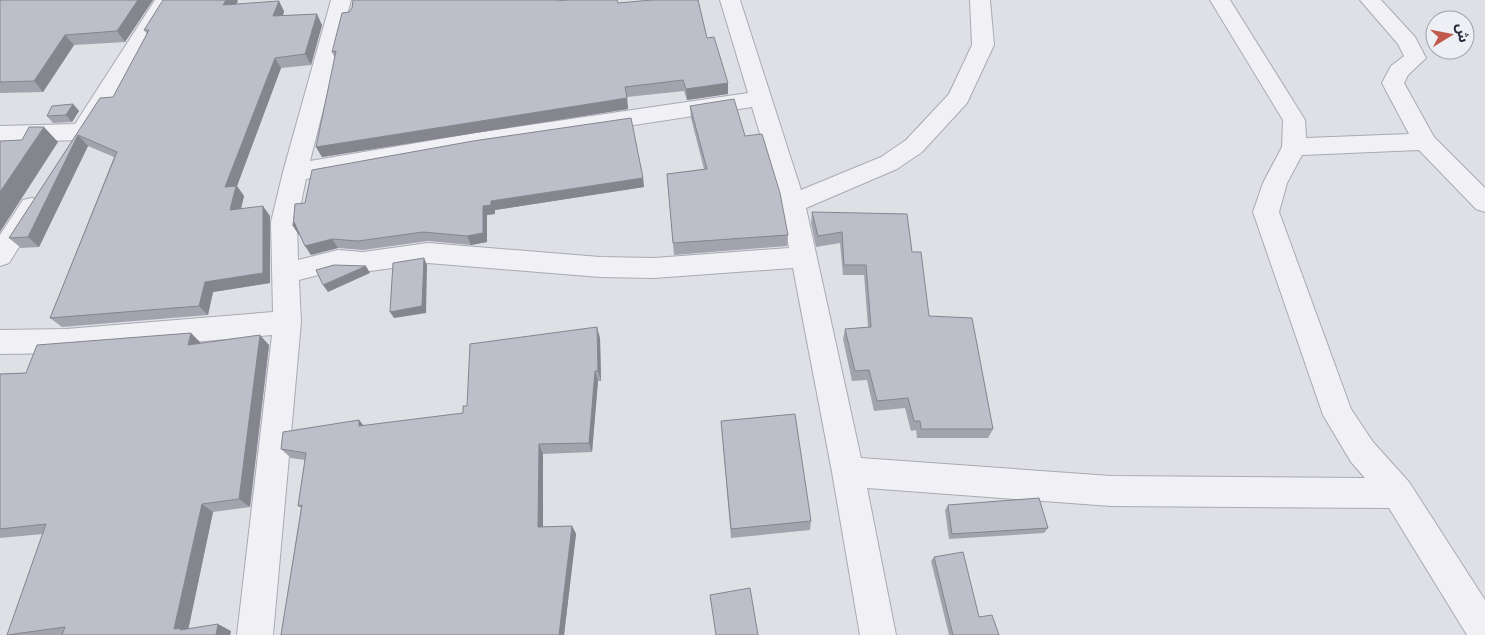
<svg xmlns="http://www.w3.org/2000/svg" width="1485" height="635" viewBox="0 0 1485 635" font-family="Signika,'Noto Sans Arabic',sans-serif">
	<rect width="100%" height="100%" fill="#dee0e6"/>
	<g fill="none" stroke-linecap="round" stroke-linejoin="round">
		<defs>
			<g id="minor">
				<path d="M155,0h20l-85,138 -8,2 -82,2v-16l75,-2z"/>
				<path d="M331,0h20l-41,161 166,-28 272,-40 -28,-93h20l61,190 80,-33 25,-17 43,-46 23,-49 -2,-45h20l4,45 -27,58 -45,49 -25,17 -91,39 55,250 250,18 254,2 -14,-16 -28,-47 -70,-203 10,-29 19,-36 1,-27 -73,-120h20l75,120 1,18 103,-4 -27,-51 9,-17 13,-10 -6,-12 -38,-44h21l34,37 11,21 -18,17 -4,8 30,54 51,51v24l-9,-3 -57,-59 -117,5 -15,28 -8,29 72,197 22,33 36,40 76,118v35h-18l-78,-127 -278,-2 -244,-18 29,147h-36l-28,-163 -39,-204 -139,10 -54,-1 -172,-14 -65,9 -25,-2 -39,10 2,42 -28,313h-36l35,-300 -206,18 -66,1v-24l66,-1 207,-17 -2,-90 12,-50zM752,107l29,97 8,44 -135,10 -54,-1 -172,-14 -65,9 -25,-2 -40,10 -1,-38 9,-43 170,-30z"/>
				<path d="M32,198l9,2 3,7 -35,56 -9,3v-31l23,-35z"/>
			</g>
		</defs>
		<use href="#minor" stroke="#a8aab3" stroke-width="2"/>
		<use href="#minor" fill="#f1f1f5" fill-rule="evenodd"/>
	</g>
	<g fill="#a2a3ad">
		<path d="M0,0h153l-28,42 -51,3 -31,47 -43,1z"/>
		<path d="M353,0h204v1l61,2 89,35 21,45v11l-41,6 -3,-9 -57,6 1,12 -306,48 -6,-10 19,-89 -3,-6 17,-40 3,-4z"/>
		<path d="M238,1l-2,3 48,7 -1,5 39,9 -11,40 -30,3 -44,118 7,10 -3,13 29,7v67l-57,9 -5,23 -146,12 -12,-9 64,-161 -26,-11 -49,101 -18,1 -12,-10 91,-140 13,-1 34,-63 -3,-4z"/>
		<path d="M73,104l6,7 -7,11 -19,1 -6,-7z"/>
		<path d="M690,106l55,30 43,99 -1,11 -113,9 -7,-81 37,-5 -13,-51z"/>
		<path d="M643,178l1,9 -149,23v4l-8,1v27l-16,3 -43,-4 -65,9 -25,-2 -27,7 -12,-21v1l-6,-9z"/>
		<path d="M812,212l100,40 17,64 64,113 -5,9h-71l-1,-8 -5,1 -6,-23 -31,3 -7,-31 -15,1 -9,-42 2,-10 23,-2 -4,-52h-21l-3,-32 -24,4 -5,-24z"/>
		<path d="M600,338l1,43h-3l-6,71 -49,2v73l29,-1 4,8 -12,101h-283l20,-127 -3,-2 7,-46 -14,-2 -10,-9 78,-29 5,6 99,-13 4,-7z"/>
		<path d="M201,343l68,2 -19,162 -37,5 -25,117 43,2 -1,4h-223l36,-101 -43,4v-164l26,-1z"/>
		<path d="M721,421l90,100 -1,9 -79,8z"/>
		<path d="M948,505l100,23 -4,5 -95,6 -4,-29z"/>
		<path d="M934,557l45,60 20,18h-50l-18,-74z"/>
	</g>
	<g fill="#84858d">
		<path d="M138,0h15l-28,42 -8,-11z"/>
		<path d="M226,0h11l1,1 -8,15 -7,-11z"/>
		<path d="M279,1l5,10 -5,16 -6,-11z"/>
		<path d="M317,14l5,11 -11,40 -6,-11z"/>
		<path d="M65,35l9,10 -31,47 -9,-11z"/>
		<path d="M275,58l6,10 -44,118 7,10 -6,24 -8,-10 -5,-23z"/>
		<path d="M728,83v11l-41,6 -1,-11z"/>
		<path d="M627,98l1,11 -306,48 -6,-10z"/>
		<path d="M73,104l6,7 -7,11 -6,-7z"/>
		<path d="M44,127l14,15 -58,90v-40z"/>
		<path d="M78,135l10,11 -49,101 -11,-10z"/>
		<path d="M643,178l1,9 -149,23v4l-8,1v27l-16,3 -4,-9 16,-30 8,-5z"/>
		<path d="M263,206l7,10v67l-57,9 -5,23 -9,-9 6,-24z"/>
		<path d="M294,222l6,9 -1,4 -6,-9z"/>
		<path d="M332,239l6,9 -27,7 -6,-9z"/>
		<path d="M424,258l3,7 -1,48 -32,5 -4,-6z"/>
		<path d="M366,266l4,7 -42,19 -5,-7z"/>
		<path d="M597,327l3,11 1,43 -3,-10z"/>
		<path d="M191,333l10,10 -13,2z"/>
		<path d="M260,335l9,10 -19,162 -11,-8z"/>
		<path d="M595,371l3,10 -6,71 -3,-9z"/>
		<path d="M359,420l8,10 -8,-4z"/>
		<path d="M539,444l4,10v81l-5,-8z"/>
		<path d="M202,504l11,8 -25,119 -14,-2z"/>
		<path d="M572,526l4,8 -12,101h-5z"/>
		<path d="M218,624l13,7 -1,4h-14z"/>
	</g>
	<g fill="#bcbec9" stroke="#84858d">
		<path d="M0,0h138l-21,31 -52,4 -31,46 -34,1z"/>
		<path d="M163,0h63l-3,5 56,-4 -6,15 44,-2 -12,40 -30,4 -50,129 11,-1 -6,24 33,-4v67l-58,9 -6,24 -149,12 67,-166 -39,-17 -50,102 -19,1 91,-140 13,-1 36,-67h-5z"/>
		<path d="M353,0h203l1,1 11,-1h49l1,3 34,-3h46l9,38 7,-1 14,46 -42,6 -3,-9 -58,7 2,11 -311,49 20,-96 -4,1 10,-39 7,-1 3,-4z"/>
		<path d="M734,99l11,37 17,-2 18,59 8,42 -115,8 -6,-69 40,-5 -17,-63z"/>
		<path d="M73,104l-7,11 -19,1 5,-10z"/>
		<path d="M631,118l12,60 -152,23v4l-8,1v27l-16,3 -44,-4 -65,9 -26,-2 -27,7 -11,-24 -1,4 2,-22 10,-1 7,-33 161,-29z"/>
		<path d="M29,127h15l-44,65v-51l22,-1z"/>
		<path d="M812,212l95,2 5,38h9l8,64 43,2 21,111h-72l-1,-8h-6l-6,-23 -31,3 -8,-31 -14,1 -10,-42 26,-2 -5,-62h-22l-2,-33 -24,4z"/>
		<path d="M424,258l-2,48 -32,6 3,-49z"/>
		<path d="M334,265l32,1 -43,19 -7,-15z"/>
		<path d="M597,327l1,44h-3l-6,72 -50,1 -1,83 34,-1 -13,109h-278l21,-130 -4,1 8,-53 -25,-4 2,-17 76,-12v6l104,-13v-7h4l3,-62z"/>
		<path d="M191,333l-3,12 72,-10 -21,164 -37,5 -28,125 7,-1 -1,2 38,-6 -2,11h-154l3,-8 -58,8 39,-111 -46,5v-155l26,-1 11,-28z"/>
		<path d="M795,414l16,107 -80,8 -10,-108z"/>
		<path d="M1039,498l9,30 -96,6 -4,-29z"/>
		<path d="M963,552l16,65 13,-2 7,20h-46l-19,-78z"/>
		<path d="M750,588l8,47h-42l-6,-40z"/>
	</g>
	<g transform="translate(1450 35) rotate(80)"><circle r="24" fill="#eeeff4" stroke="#9fa1aa"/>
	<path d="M0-4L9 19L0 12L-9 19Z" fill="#c15a4e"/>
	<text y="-8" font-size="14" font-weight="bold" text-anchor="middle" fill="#292b3c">ش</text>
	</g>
</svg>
